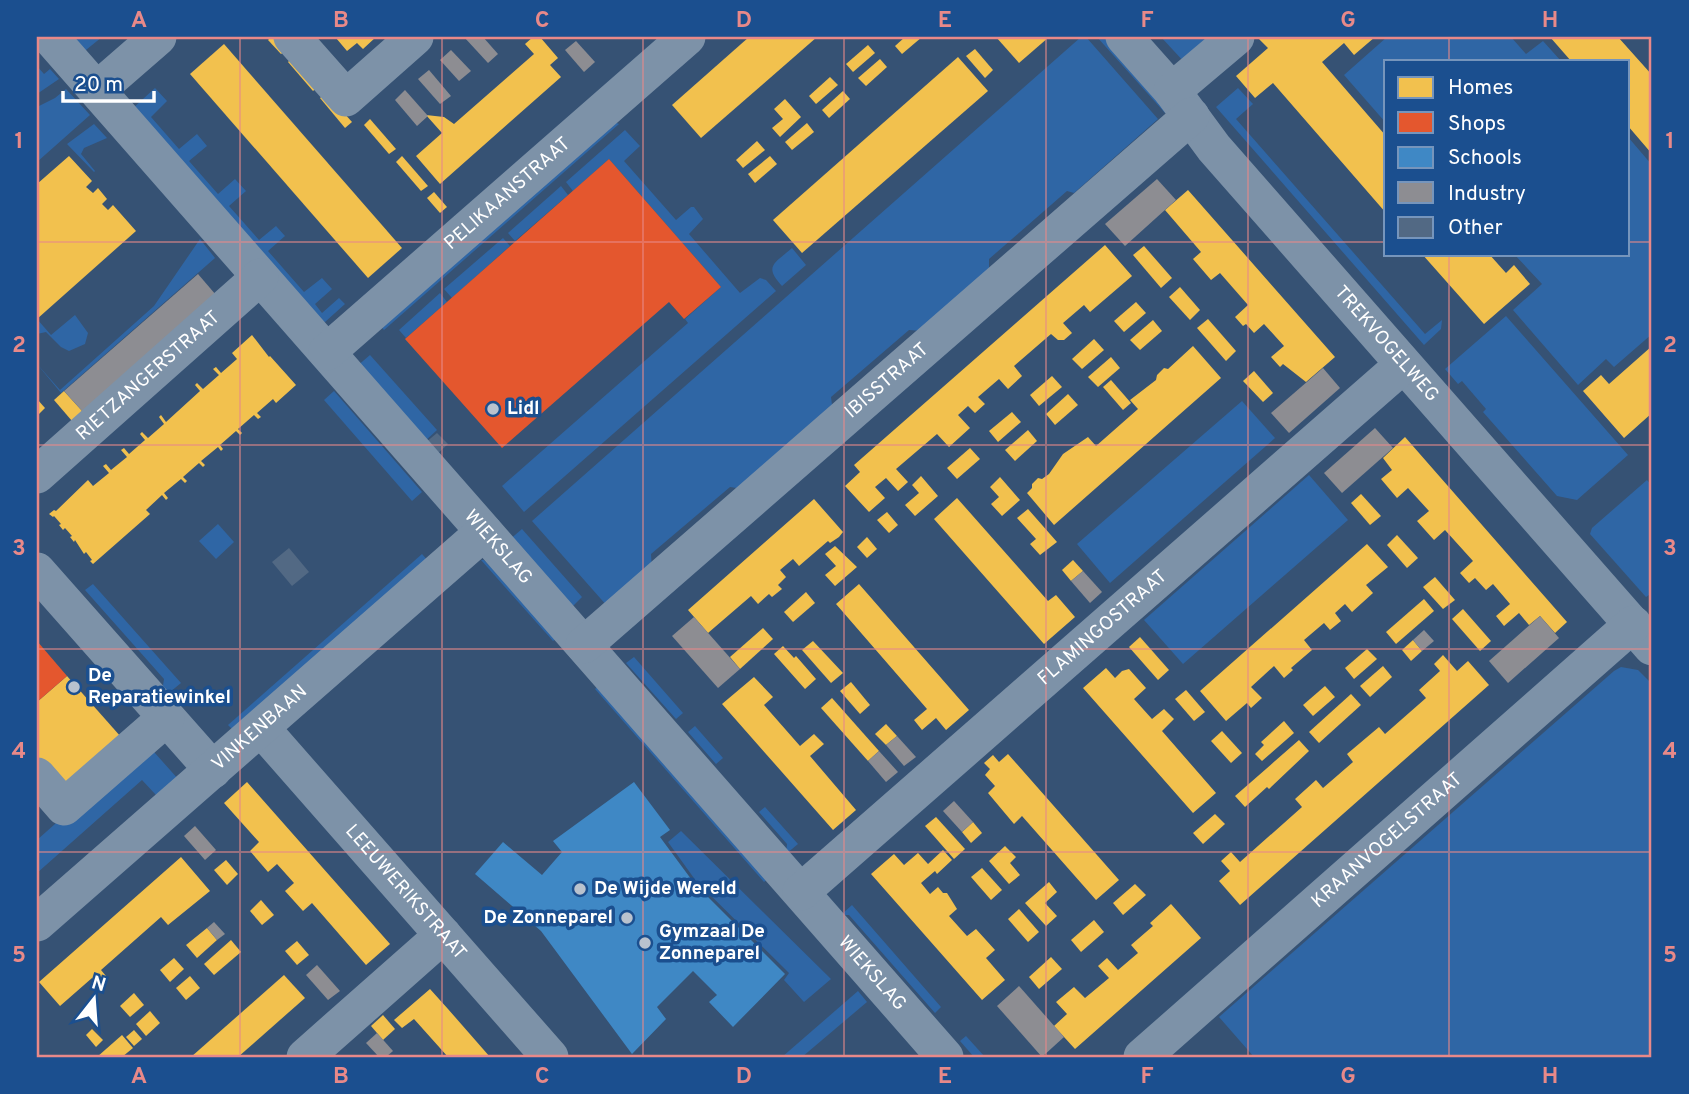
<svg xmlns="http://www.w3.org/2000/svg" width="1689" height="1094" viewBox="0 0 1689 1094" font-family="Overpass,sans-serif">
	<rect width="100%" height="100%" fill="#365274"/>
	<g fill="#2f66a5">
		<path d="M66,37h36l-21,17z"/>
		<path d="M1081,37h5l72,82 -84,74 -7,-2 -78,68v15l-66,57 -14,-1 -78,67 1,8 -95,83 -7,-1 -79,67 1,15 -44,38 -76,-86z"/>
		<path d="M1097,37h13l56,71 -1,5z"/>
		<path d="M1161,37h56l-31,27z"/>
		<path d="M1387,37h124l15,17 17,-13 18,20h-175v62l-42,-48z"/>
		<path d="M37,66l7,8 6,-5 9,10 -22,15z"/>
		<path d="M155,88l12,13 -16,16 28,32 18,-15 10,12 -18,15 29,33 17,-15 11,12 -17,15 30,34 17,-14 9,10 -17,15 36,41 18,-14 10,11 -17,15 7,9 17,-15 6,6 -20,18 -3,-1 -191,-211z"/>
		<path d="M1238,88l15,16 -17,15 189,215 17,-14 -1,9 -17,16 -208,-238z"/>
		<path d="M66,89l24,26 -53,47v-55l18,-9z"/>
		<path d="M612,121l7,3 -235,206 -6,-7z"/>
		<path d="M94,124l13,14 -23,10 -3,6 14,17 -1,1 -27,-28z"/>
		<path d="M625,130l15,16 -16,15 52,59 15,-13h3l9,12 -14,15 51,59 20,-15 6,2 10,11 -252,221 -22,-26 186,-163 -3,-4 36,-32 -112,-128 -36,32 -7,-9z"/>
		<path d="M1628,137l24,28v169l-38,33 -8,-8 -28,26 -65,-75 29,-26 -28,-30h114z"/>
		<path d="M561,186l7,9 -53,46 -7,-8z"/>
		<path d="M503,238l7,8 -58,52 -8,-9z"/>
		<path d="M200,239l15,19 -154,135 -24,-29 23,26 94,-84z"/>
		<path d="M792,248l14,17 -24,21c-19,-20 -7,-23 10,-38z"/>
		<path d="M440,293l7,9 -41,36 -7,-8z"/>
		<path d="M75,315l13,18 -3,11 -16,7 -8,-4 -15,-15 -9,2v-15l14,16z"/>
		<path d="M1506,316l122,139 -51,45 -20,-4 -74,-84 3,-3 -24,-28 -4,3 -13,-15z"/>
		<path d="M370,355l67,75 -14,13 -67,-76z"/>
		<path d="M334,391l88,101 -10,9 -88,-101z"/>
		<path d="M1242,401l33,37 -165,145 -33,-39z"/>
		<path d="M1309,475l39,45 -165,144 -39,-44z"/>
		<path d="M1647,480l5,6v107l-6,4 -56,-63 2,-6z"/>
		<path d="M218,524l16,18 -18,17 -17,-18z"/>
		<path d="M522,529l60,68 -13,13 -61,-69z"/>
		<path d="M422,554l7,8 -194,170 -7,-7z"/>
		<path d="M481,560h3l75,77 -6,4z"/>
		<path d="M93,584l88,99 -11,9h-8l2,-13 -79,-89z"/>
		<path d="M634,657l49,56 -7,6 -50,-56z"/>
		<path d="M1621,667l17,3 14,14v373h-398l-35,-40 395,-346z"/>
		<path d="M601,684l169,193 -6,5 -169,-193z"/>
		<path d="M695,726l28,32 -7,6 -28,-32z"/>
		<path d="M146,743l33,37 -23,15 -14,-15 -105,93v-33z"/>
		<path d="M765,807l33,37 -12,10 1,-10 -28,-32z"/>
		<path d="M681,831l150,148 -27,23 -20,-22 5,-7 -93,-92 -28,-39z"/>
		<path d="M852,905l89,102 -6,6 -86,-98h-8z"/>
		<path d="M858,991l9,11 -65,55h-20z"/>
		<path d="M966,1036l19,21h-11l-14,-16z"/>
	</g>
	<g fill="#f2c14e">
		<path d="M271,37h6l11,12 -7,5 -13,-14z"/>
		<path d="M338,37h38l-13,12 -6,-6 -10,8 -11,-13z"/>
		<path d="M533,37h7l18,21 -8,7 11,12 -121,107 -24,-28 26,-23 -16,-18 18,2 10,7 80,-70 -9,-10z"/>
		<path d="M749,37h68l-116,101 -29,-33z"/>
		<path d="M905,37h17l-20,17 -7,-8z"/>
		<path d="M996,37h53l-30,26z"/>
		<path d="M1261,37h114l-21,18 -10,-12 -22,19 64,74v77l-113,-130 -18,15 -19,-22 32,-28 -9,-9z"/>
		<path d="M1550,37h68l34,38v79l-24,-28v-65h-57z"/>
		<path d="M224,44l178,204 -34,30 -178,-204z"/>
		<path d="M868,45l7,8 -22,19 -7,-8z"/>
		<path d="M975,49l18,21 -8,8 -19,-22z"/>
		<path d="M294,56l26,29 -7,6 -25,-29z"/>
		<path d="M958,57l30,34 -186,162 -29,-33z"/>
		<path d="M880,59l7,8 -21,19 -8,-8z"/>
		<path d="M830,77l8,8 -22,19 -7,-8z"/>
		<path d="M843,91l7,8 -21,19 -7,-8z"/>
		<path d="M326,93l26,29 -7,6 -25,-30z"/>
		<path d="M785,99l16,18 -21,20 -8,-9 11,-9 -9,-10z"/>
		<path d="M370,119l26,30 -7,5 -25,-29z"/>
		<path d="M807,123l7,9 -22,18 -7,-8z"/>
		<path d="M757,141l8,9 -22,18 -7,-8z"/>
		<path d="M69,156l23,25 -6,6 7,6 5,-5 9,11 -5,5 6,6 5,-5 23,26 -99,88v-135z"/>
		<path d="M402,156l26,30 -7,5 -25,-29z"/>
		<path d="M770,156l7,8 -22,19 -7,-9z"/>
		<path d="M1188,190l147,167 -29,25 -23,-18 -3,3 -9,-10 13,-11 -20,-22 -10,9 -8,-9 -3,2 -8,-9 13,-12 -28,-32 -9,7 -18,-21 8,-7 -36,-42z"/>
		<path d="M434,192l13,15 -7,6 -13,-15z"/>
		<path d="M1105,245l27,31 -42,36 -6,-7 -21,18 9,10 -8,7h-6l-7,-6 -37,32 8,10 -14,13 -9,-10 -21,18 7,7 -10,9 -7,-7 -10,9 12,13 -21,19 -12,-13 -41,35 12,13 -10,9 -12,-13 -11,9 10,11 -16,14 -24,-26 15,-14 -6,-7z"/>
		<path d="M1144,246l28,32 -11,10 -28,-33z"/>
		<path d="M1422,254h67l17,19 8,-8 16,19 -46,40z"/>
		<path d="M1180,287l20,23 -10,10 -21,-23z"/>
		<path d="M1136,302l10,11 -22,19 -10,-11z"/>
		<path d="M1208,319l28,32 -10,10 -29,-33z"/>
		<path d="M1153,320l9,11 -22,19 -10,-10z"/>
		<path d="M252,335l17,22 1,-1 26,29 -20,18 -3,-4 -16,14 4,4 -3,2 -4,-4 -16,14 4,4 -2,2 -4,-4 -16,14 3,4 -2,2 -3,-4 -17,14 4,4 -2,2 -4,-4 -16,14 4,4 -2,2 -4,-4 -17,14 4,5 -2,2 -4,-5 -16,15 4,4 -57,50 -3,-3 2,-1 -6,-8 -2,2 -9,-14 -1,2 -4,-5 2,-1 -7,-8 -2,2 -4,-5 2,-1 -7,-8 -1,1 -4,-3 5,-4 2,1 32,-31 5,6 16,-13 -6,-7 3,-2 5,6 16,-13 -6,-7 3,-2 5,6 16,-14 -5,-6 2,-2 6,6 16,-14 -5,-7 2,-2 5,7 34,-31 -5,-6 2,-2 6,6 16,-14 -6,-6 3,-2 5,6 16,-14 -5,-6z"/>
		<path d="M1094,339l10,11 -22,19 -10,-10z"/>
		<path d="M1193,346l28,32 -167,147 -27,-32 5,-5v-4l6,-6 4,1 7,-5 14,-20 25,-17 8,9 42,-37 -8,-9 26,-20 1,-5 7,-7 4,1z"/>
		<path d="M1652,346v67l-28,25 -41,-47 18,-16 8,9z"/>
		<path d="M1111,357l9,11 -22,19 -10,-10z"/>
		<path d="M1254,371l19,22 -10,9 -20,-21z"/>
		<path d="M1052,376l10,11 -23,19 -9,-11z"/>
		<path d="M1111,380l20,23 -8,7 -20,-23z"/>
		<path d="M64,391l19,21 -11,9 -18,-21z"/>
		<path d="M1068,394l10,11 -23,20 -9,-11z"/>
		<path d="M37,399l8,9 -8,8z"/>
		<path d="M1012,412l9,10 -23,20 -9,-11z"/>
		<path d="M1028,430l9,11 -22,20 -10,-11z"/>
		<path d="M1405,437l162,185 -12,11 -15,-17 -11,9 -10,-12 -15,13 -8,-10 14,-12 -17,-20 -7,6 -11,-12 -6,5 -9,-10 13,-12 -28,-31 -11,10 -9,-10 -8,-9 12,-10 -21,-23 -11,10 -16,-19 11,-9 -9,-12z"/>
		<path d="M970,448l10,11 -23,20 -10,-11z"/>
		<path d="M921,476l17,20 -23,20 -10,-11 14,-12 -7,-8z"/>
		<path d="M1000,477l20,23 -18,16 -11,-12 8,-7 -9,-10z"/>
		<path d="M1361,494l20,22 -11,9 -19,-22z"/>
		<path d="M957,498l91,103 8,-6 19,22 -31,27 -110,-125z"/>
		<path d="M814,499l29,33 -4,5 -9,6 -2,-2 -29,25 -6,-7 -13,11 6,7 -8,8 4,4 -10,8 -3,-3 -11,10 -7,-8 -43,37 -20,-23z"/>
		<path d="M1028,509l29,33 -17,13 -10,-11 6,-5 -19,-21z"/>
		<path d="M887,512l11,13 -9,8 -12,-13z"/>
		<path d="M1397,535l21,23 -11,10 -20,-23z"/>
		<path d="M867,537l10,12 -10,9 -10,-11z"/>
		<path d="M1367,544l21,23 -22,18 7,8 -21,19 -7,-8 -10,9 6,8 -11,9 -6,-7 -20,17 8,10 -21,18 2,2 -9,8 -10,-12 -23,21 11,11 -11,10 -4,-5 -21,18 -26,-30z"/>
		<path d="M835,546l22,21 -22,19 -10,-11 11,-9 -11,-12z"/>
		<path d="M1073,560l10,11 -12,10 -9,-11z"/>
		<path d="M1435,577l20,23 -12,9 -20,-22z"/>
		<path d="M859,584l110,126 -23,20 -10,-12 -14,12 -8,-10 13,-11 -91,-105z"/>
		<path d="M806,592l9,11 -22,19 -9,-10z"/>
		<path d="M1424,599l10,12 -38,33 -10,-12z"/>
		<path d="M1463,609l28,32 -11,10 -28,-32z"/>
		<path d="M763,628l10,11 -33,30 -10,-12z"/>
		<path d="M1140,637l29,33 -11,10 -29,-33z"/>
		<path d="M1413,640l9,11 -11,10 -9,-11z"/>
		<path d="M813,641l30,32 -12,10 -29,-33z"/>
		<path d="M783,646l11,12 2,-2 20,23 -11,10 -31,-35z"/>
		<path d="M1367,649l10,10 -23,20 -9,-11z"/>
		<path d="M1443,655l14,16 11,-10 21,24 -249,220 -21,-24 11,-10 -9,-10 10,-9 9,10 62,-55 -7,-8 21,-19 7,8 30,-26 -6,-8 32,-27 6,7 41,-36 -7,-8 21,-19 -6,-7z"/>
		<path d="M1383,666l9,11 -22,20 -10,-11z"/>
		<path d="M1106,668l9,10 7,-7 7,-2 8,9 9,10 -12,11 18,20 12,-10 10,10 -12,12 54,62 -23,20 -110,-125z"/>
		<path d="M67,676l54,61 -61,53 -23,-27v-61z"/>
		<path d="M754,677l19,20 -9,8 36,41 14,-12 10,10 -14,12 46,54 -23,20 -111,-126z"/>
		<path d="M851,682l19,23 -10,9 -20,-23z"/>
		<path d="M1325,686l10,11 -22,19 -10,-11z"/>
		<path d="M1186,690l19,22 -11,9 -19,-22z"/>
		<path d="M1351,694l10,11 -42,38 -10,-11z"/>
		<path d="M832,698l47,53 -11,10 -47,-53z"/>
		<path d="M1284,721l10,12 -32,28 -7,-7 9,-9 -3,-3z"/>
		<path d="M886,724l11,12 -11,9 -11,-11z"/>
		<path d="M1222,731l20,22 -11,10 -20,-22z"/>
		<path d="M1299,740l10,11 -40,38 -2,-2 -22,20 -10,-11z"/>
		<path d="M1008,754l111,126 -23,20 -74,-84 -8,8 -26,-31 7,-7 -10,-11 5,-6 -6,-6 9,-8 6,7z"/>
		<path d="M247,782l143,162 -24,21 -54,-62 -9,8 -18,-20 9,-8 -17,-19 -9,8 -18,-21 9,-9 -35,-39z"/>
		<path d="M1215,814l10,10 -22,20 -10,-11z"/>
		<path d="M936,817l29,32 -11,10 -29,-33z"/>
		<path d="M973,822l9,11 -11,10 -9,-11z"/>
		<path d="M1005,846l11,11 -6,6 10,12 -11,9 -20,-23z"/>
		<path d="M943,850l9,10 -15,14 -2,-3 -14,12 9,11 8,-7 5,6h4l10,16 -8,7 18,20 9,-7 19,21 -9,8 19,22 -23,20 -111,-126 23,-20 10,11 14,-12 10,11z"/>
		<path d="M181,857l29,34 -42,34 -7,-8 -60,53 5,6 -9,7 -5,-5 -32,28 -21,-24z"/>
		<path d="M226,860l12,14 -11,11 -13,-15z"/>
		<path d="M982,868l20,22 -11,10 -20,-23z"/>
		<path d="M1049,882l8,10 -12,11 12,13 -11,10 -21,-23z"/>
		<path d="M1135,884l11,11 -23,20 -10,-12z"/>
		<path d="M261,900l13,15 -12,10 -12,-14z"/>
		<path d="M1171,904l30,34 -126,111 -21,-23 13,-12 -11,-12 18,-15 11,11 24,-20 -11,-12 9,-8 11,12 20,-17 -7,-8 22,-19 -3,-3z"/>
		<path d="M1019,909l20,23 -11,10 -20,-23z"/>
		<path d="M1094,920l10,12 -23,20 -10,-12z"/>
		<path d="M207,928l10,12 -20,18 -11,-13z"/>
		<path d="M231,940l10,12 -27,23 -10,-11z"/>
		<path d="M297,941l12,14 -12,10 -12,-14z"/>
		<path d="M1051,957l11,12 -23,20 -10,-12z"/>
		<path d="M174,958l10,11 -14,13 -10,-12z"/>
		<path d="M284,975l21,23 -67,59h-47z"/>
		<path d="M190,976l10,12 -14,12 -10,-12z"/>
		<path d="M430,989l18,20 42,48h-42l-34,-38 -12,9 -8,-8z"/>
		<path d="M134,993l10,12 -14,12 -10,-11z"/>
		<path d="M150,1011l10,12 -14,13 -10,-12z"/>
		<path d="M383,1015l12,14 -12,11 -12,-14z"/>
		<path d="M92,1029l11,11 -7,7 -10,-12z"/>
		<path d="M134,1030l8,9 -8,7 -8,-9z"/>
		<path d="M122,1035l11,13 -11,9h-25z"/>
	</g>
	<g fill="#e4572e">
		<path d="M609,159l112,128 -37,32 -15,-17 -167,146 -97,-109z"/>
		<path d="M37,641l30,35 -30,26z"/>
	</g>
	<path fill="#3f88c5" d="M634,782l36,48 -10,7 34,46 91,91 -52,53 -24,-25 8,-7 -24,-24 -36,36 9,12 -34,35 -91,-123 -66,-57 28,-32 39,33 20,-23 -9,-11z"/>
	<g fill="#8d8d92">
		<path d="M464,37h19l15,17 -10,9z"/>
		<path d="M576,41l19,21 -11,10 -19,-22z"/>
		<path d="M451,50l20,21 -12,10 -19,-21z"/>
		<path d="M429,70l22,26 -11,8 -22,-25z"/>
		<path d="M405,90l23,26 -11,10 -22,-26z"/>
		<path d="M1157,179l19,21 -51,46 -20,-22z"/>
		<path d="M198,274l18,21 -133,117 -19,-21z"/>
		<path d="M1323,368l17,20 -51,45 -18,-20z"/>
		<path d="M1375,428l18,20 -51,45 -18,-20z"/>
		<path d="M1083,571l19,21 -12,11 -19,-22z"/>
		<path d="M1540,616l19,22 -51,45 -19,-22z"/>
		<path d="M694,617l46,52 -22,19 -46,-52z"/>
		<path d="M1424,630l10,11 -12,10 -9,-11z"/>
		<path d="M897,736l19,21 -12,9 -18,-21z"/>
		<path d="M879,751l19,21 -12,10 -18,-21z"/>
		<path d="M954,801l19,21 -11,10 -19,-21z"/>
		<path d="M195,826l21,24 -11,10 -21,-24z"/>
		<path d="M214,922l11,12 -8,6 -10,-12z"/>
		<path d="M317,965l23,26 -12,9 -22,-25z"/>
		<path d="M1019,986l45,51 -22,20 -45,-51z"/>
		<path d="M377,1033l16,18 -7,6h-7l-13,-14z"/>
	</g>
	<g fill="#526984">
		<path d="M437,433l11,11 -13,12 -10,-13z"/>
		<path d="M289,548l20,24 -17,14 -20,-24z"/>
	</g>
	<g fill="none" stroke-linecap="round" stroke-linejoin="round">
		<g stroke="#7d92a8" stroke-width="37">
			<path id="s1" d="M50,37l895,1020"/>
			<path d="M292,37l54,61 69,-61"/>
			<path id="s2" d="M1124,37l48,54 42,57 438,499"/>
			<path d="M97,90l61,-53"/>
			<path d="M1172,91l64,-54"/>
			<path id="s3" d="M327,352l360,-315"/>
			<path id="s4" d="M37,475l223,-198"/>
			<path d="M37,571l176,199"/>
			<path id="s5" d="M584,645l607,-529"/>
			<path id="s6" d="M261,728l289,329"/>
			<path d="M37,776l27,31 102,-89"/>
			<path id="s7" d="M801,892l602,-527"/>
			<path id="s8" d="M37,923l447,-391"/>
			<path d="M305,1057l138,-122"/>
			<path id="s9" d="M1142,1057l491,-433"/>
		</g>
	</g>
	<path fill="none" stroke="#e88989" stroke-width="2" stroke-opacity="0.55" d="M240,37v1020M442,37v1020M643,37v1020M844,37v1020M1046,37v1020M1248,37v1020M1449,37v24M37,242h1349M1628,242h24M1449,254v803M37,445h1615M37,649h1615M37,852h1615"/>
	<g fill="#b9c2ce" stroke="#1b4f8f" stroke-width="2.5">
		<circle cx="493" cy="409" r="7"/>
		<circle cx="74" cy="687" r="7"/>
		<circle cx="580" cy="889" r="7"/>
		<circle cx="627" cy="918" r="7"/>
		<circle cx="645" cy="943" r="7"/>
	</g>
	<g text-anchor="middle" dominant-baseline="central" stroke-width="7" stroke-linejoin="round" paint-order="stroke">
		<g font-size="19" fill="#fff" stroke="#1b4f8f">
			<text stroke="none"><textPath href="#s3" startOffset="240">PELIKAANSTRAAT</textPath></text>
			<text stroke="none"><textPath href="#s2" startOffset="404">TREKVOGELWEG</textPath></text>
			<text stroke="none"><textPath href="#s4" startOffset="149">RIETZANGERSTRAAT</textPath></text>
			<text stroke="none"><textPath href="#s5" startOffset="402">IBISSTRAAT</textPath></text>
			<text stroke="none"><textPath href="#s1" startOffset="679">WIEKSLAG</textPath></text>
			<text stroke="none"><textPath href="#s7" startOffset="401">FLAMINGOSTRAAT</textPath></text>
			<text stroke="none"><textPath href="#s8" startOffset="296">VINKENBAAN</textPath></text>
			<text stroke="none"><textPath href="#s9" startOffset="327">KRAANVOGELSTRAAT</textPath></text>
			<text stroke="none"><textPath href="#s6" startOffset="219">LEEUWERIKSTRAAT</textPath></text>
			<text stroke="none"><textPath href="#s1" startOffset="1246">WIEKSLAG</textPath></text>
		</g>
		<g font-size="19" font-weight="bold" fill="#fff" stroke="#1b4f8f" text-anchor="start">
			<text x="507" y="409">Lidl</text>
			<text x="88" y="676">De<tspan x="88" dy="22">Reparatiewinkel</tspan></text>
			<text x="594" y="889">De Wijde Wereld</text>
			<text x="613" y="918" text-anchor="end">De Zonneparel</text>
			<text x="659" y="932">Gymzaal De<tspan x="659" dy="22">Zonneparel</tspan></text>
		</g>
	</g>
	<rect width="1689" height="1094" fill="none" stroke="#1b4f8f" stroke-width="77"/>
	<rect x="1384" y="60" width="245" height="196" fill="#1b4f8f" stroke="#7695bc" stroke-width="2"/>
	<rect x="1398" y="77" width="35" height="21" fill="#f2c14e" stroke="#7695bc" stroke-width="2"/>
	<text x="1448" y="94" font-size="21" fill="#ffffff">Homes</text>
	<rect x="1398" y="112" width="35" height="21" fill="#e4572e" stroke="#7695bc" stroke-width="2"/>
	<text x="1448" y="130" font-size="21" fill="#ffffff">Shops</text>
	<rect x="1398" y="147" width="35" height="21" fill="#3f88c5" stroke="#7695bc" stroke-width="2"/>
	<text x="1448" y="164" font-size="21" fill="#ffffff">Schools</text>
	<rect x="1398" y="182" width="35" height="21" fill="#8d8d92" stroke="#7695bc" stroke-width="2"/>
	<text x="1448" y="200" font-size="21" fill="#ffffff">Industry</text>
	<rect x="1398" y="217" width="35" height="21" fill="#526984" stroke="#7695bc" stroke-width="2"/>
	<text x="1448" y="234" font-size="21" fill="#ffffff">Other</text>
	<g transform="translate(94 999) rotate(17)" stroke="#1b4f8f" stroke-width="5" paint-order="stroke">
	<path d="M0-5L12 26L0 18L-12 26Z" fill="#ffffff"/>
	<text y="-10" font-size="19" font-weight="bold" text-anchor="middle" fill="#ffffff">N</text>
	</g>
	<path d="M63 91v10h91v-10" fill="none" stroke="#ffffff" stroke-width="3.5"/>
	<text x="74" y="91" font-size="21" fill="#ffffff" stroke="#1b4f8f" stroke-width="5" paint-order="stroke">20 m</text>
	<rect x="38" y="38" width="1612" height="1018" fill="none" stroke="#e88989" stroke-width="2.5"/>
	<g font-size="23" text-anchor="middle" font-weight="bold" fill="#e88989">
		<text x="139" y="27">A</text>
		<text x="341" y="27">B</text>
		<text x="542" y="27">C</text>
		<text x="744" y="27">D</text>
		<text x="945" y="27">E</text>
		<text x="1147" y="27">F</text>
		<text x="1348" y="27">G</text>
		<text x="1550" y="27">H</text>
		<text x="19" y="148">1</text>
		<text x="1670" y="148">1</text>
		<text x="19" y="352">2</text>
		<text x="1670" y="352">2</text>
		<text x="19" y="555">3</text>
		<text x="1670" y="555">3</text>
		<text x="19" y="758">4</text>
		<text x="1670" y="758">4</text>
		<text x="19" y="962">5</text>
		<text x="1670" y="962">5</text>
		<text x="139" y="1083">A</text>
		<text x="341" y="1083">B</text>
		<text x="542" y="1083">C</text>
		<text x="744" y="1083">D</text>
		<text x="945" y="1083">E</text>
		<text x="1147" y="1083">F</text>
		<text x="1348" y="1083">G</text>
		<text x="1550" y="1083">H</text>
	</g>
</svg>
